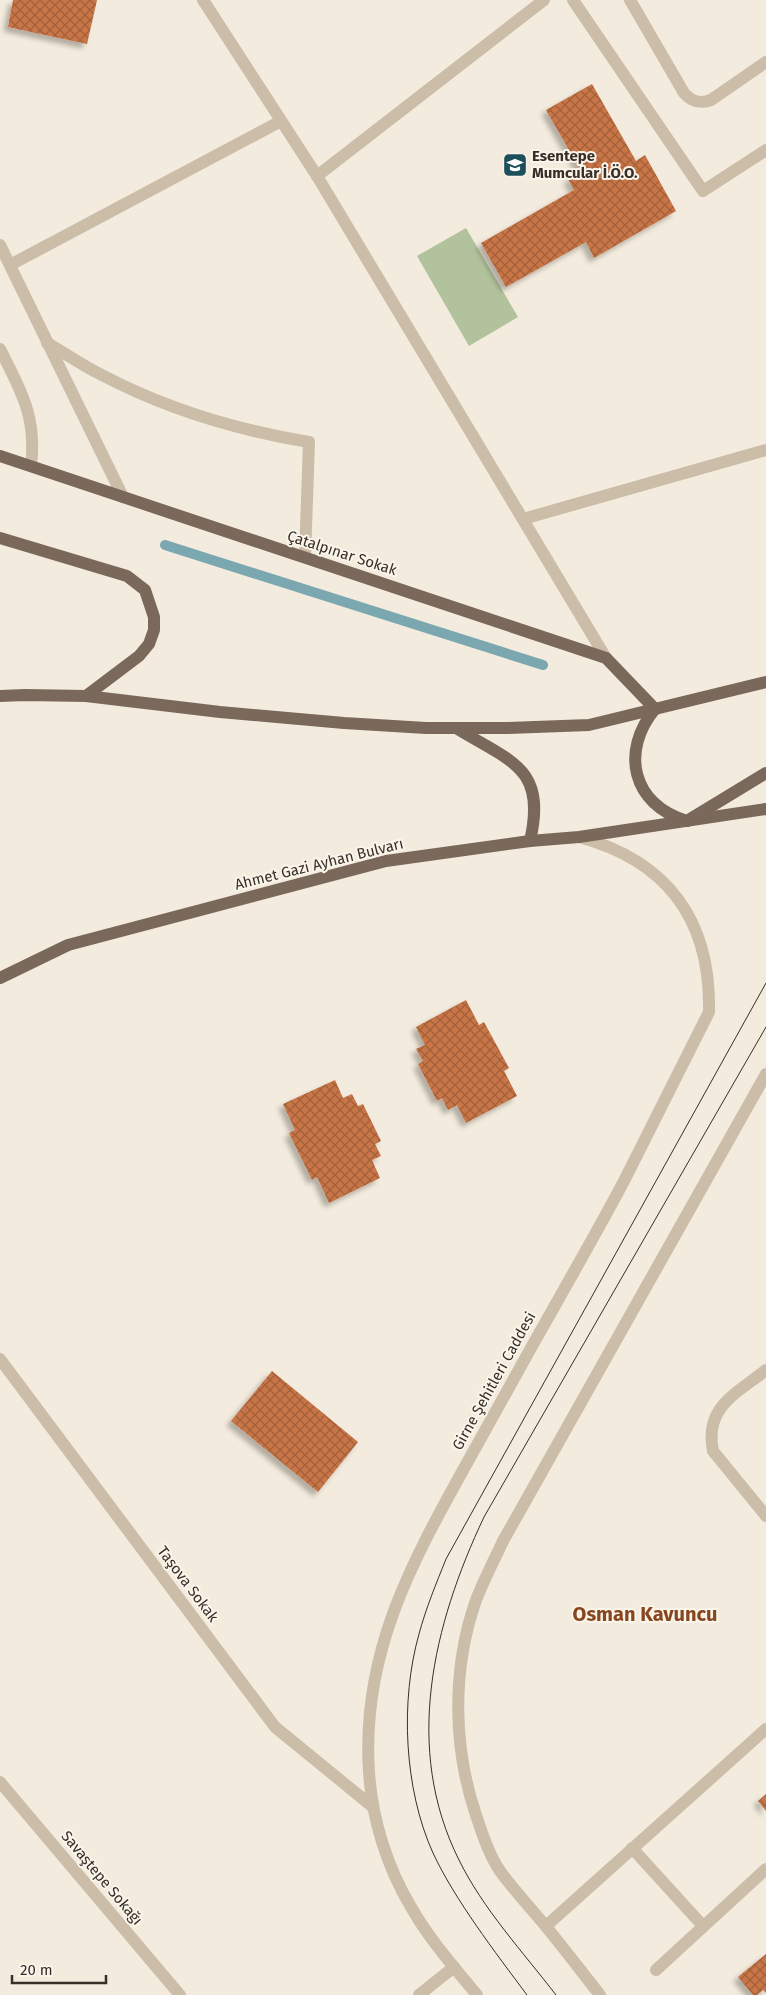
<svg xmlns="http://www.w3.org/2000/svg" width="766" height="1995" viewBox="0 0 766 1995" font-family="'Fira Sans',sans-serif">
	<defs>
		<pattern id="building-cross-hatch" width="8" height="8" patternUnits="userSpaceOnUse" patternTransform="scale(1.25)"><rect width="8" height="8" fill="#c87546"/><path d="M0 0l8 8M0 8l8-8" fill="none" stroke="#a3603a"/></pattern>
		<filter id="shadow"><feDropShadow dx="-4.5" dy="4.5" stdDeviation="2.5" flood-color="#0004"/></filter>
	</defs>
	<rect width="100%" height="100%" fill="#f3ebdd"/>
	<path fill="#b1c29c" d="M466,228l52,89 -49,29 -52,-90z"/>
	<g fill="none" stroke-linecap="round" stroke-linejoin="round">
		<path stroke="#7ba8b0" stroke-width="10" d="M165,545l378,120"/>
	</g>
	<g fill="url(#building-cross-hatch)" filter="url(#shadow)">
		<path d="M13,0h84l-10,44 -79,-17z"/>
		<path d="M592,84l44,77 9,-6 31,56 -82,47 -8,-16 -80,45 -25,-44 93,-53 -6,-11 13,-8 -35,-61z"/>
		<path d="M466,1000l13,25 5,-3 25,46 -5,3 13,25 -51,27 -9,-18 -9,5 -6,-12 -5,3 -19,-37 5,-3 -7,-12 9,-4 -9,-18z"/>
		<path d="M335,1080l8,18 9,-4 6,12 5,-2 18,37 -6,3 6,12 -9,4 8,18 -51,25 -12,-26 -5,3 -23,-47 6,-3 -12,-26z"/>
		<path d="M272,1371l86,71 -40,50 -87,-71z"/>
		<path d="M766,1794v17l-8,-10z"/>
		<path d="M766,1954v39l-3,-3 -6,5h-4l-15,-18z"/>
	</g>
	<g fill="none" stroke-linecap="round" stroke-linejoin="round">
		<g stroke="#cbbda8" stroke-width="12">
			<path d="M203,0l114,176 289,482"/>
			<path d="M573,0l130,191 63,-41"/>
			<path d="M630,0l54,93c8,9 16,11 27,7l55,-38"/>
			<path d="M317,176l227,-176"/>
			<path d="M0,245l123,252"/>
			<path d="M10,265l271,-144"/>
			<path d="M47,343c18,10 35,22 53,31 66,35 136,56 209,68l-4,115"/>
			<path d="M0,349c21,42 37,68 31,117"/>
			<path d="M523,519l243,-69"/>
			<path d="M0,1359l275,368 98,80"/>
			<path d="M766,1370c-30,24 -62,37 -53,81l53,65"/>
			<path d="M0,1782l180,213"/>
			<path d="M632,1848l71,78"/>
			<path d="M546,1926l220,-197"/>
			<path d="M656,1970l110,-101"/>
			<path d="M419,1995l35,-28"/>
			<path d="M477,1995c-23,-28 -48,-56 -66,-88 -24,-40 -39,-88 -42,-135 -8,-119 43,-210 98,-309 29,-52 57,-103 86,-154 24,-43 49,-86 72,-130 28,-55 56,-111 84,-167 2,-91 -41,-151 -130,-175"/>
			<path d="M600,1995c-19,-24 -37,-48 -57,-72 -14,-17 -30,-34 -43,-52 -11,-16 -18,-38 -24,-56 -23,-68 -24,-144 -1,-212 8,-22 19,-42 28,-62l263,-467"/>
		</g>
		<g stroke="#7a685a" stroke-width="12">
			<path d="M0,456l606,202 49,51c-35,42 -23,96 32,112l79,-48"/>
			<path d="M0,538l127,38 18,14 9,27v13l-5,14 -10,12 -53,40"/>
			<path d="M0,696l25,-1 61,1 134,16 124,11 82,5h82l81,-3 177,-43"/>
			<path d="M456,728c55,34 91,39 74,113"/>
			<path d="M0,978l68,-33 318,-84 144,-20 49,-4 187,-28"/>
		</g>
		<g stroke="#382f29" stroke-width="1">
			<path d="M527,1995c-32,-43 -72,-95 -94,-142 -29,-64 -33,-152 -14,-219 7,-26 17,-50 27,-75l320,-576"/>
			<path d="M556,1995c-33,-43 -73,-86 -97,-135 -56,-112 -26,-235 25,-343l282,-490"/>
		</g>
	</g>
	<defs>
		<symbol id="school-square" viewBox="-11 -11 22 22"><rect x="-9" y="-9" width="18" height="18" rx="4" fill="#1d4f5a" stroke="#faf5ea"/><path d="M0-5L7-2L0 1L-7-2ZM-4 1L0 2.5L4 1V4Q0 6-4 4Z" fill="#fff"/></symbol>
	</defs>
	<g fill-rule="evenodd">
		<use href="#school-square" x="501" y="151" width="28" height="28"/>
	</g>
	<g text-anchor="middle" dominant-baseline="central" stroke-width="4" stroke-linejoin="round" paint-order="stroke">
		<g font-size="15" font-weight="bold" fill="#382f29" stroke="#faf5ea" text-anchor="start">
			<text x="532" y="156">Esentepe<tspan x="532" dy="17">Mumcular İ.Ö.O.</tspan></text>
		</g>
		<g font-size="15" fill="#382f29" stroke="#faf5ea">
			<text transform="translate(342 553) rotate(18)">Çatalpınar Sokak</text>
			<text transform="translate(319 864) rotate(-14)">Ahmet Gazi Ayhan Bulvarı</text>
			<text transform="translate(494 1381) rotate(-61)">Girne Şehitleri Caddesi</text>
			<text transform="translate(188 1584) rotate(53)">Taşova Sokak</text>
			<text transform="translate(102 1878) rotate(50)">Savaştepe Sokağı</text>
		</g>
		<g font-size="20" font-weight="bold" fill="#884620" stroke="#faf5ea">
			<text x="645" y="1614">Osman Kavuncu</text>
		</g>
	</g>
	<path d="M12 1975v8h94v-8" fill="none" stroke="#382f29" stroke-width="2.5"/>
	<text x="20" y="1975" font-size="15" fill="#382f29" stroke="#faf5ea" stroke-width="4" paint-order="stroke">20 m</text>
</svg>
